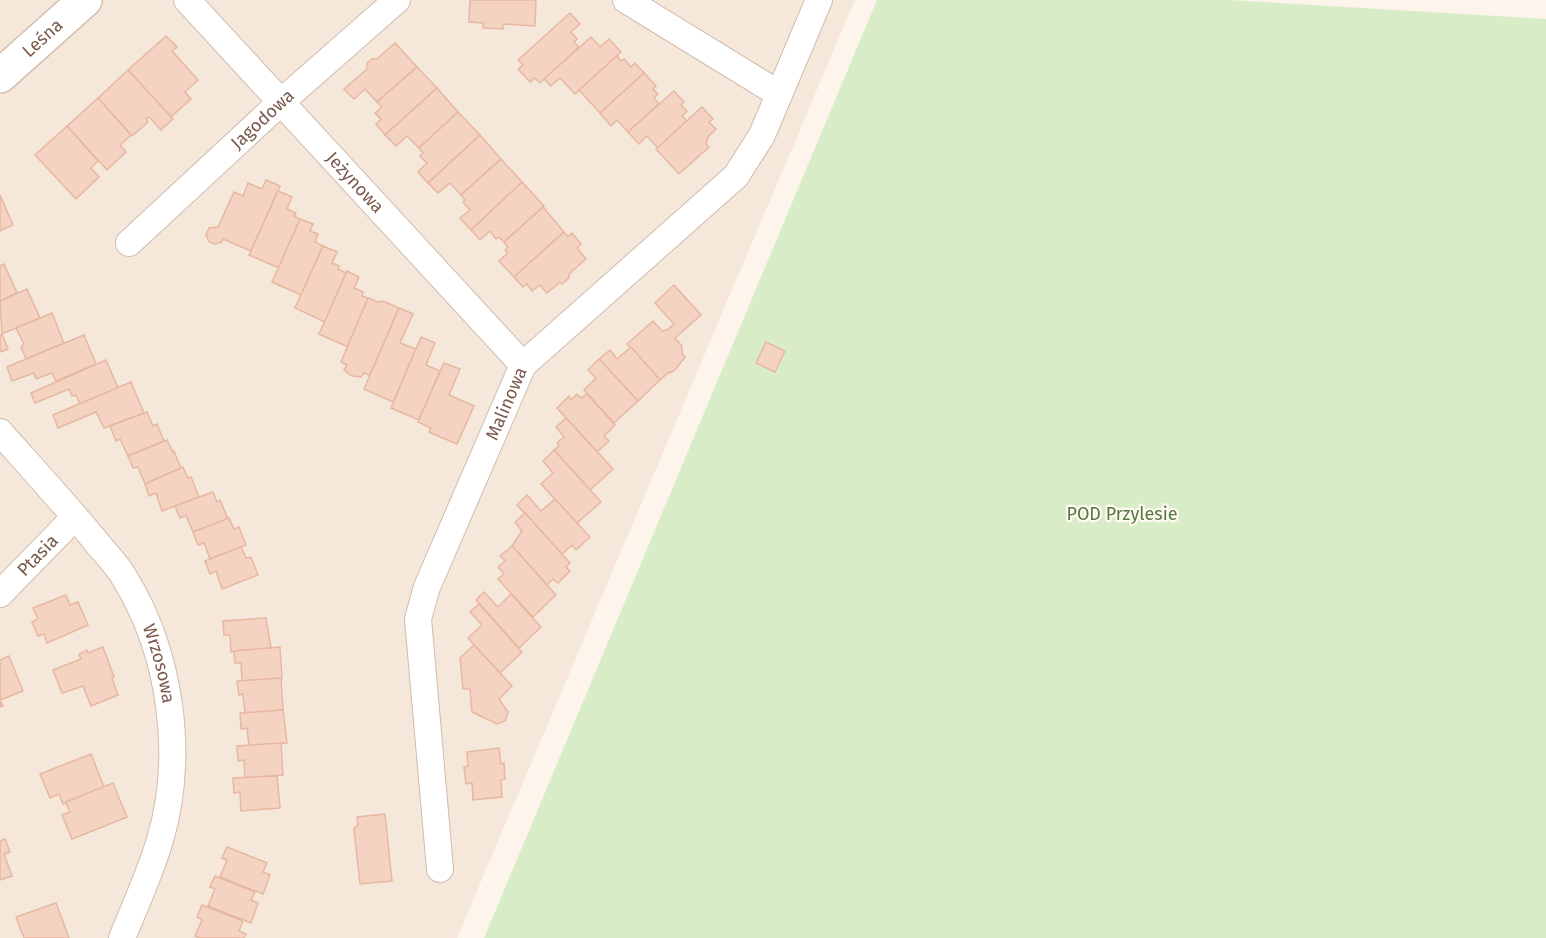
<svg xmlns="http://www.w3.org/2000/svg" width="1546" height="938" viewBox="0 0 1546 938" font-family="'Fira Sans',sans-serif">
	<rect width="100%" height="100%" fill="#fdf5eb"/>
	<path fill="#f5e7d9" d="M0,0h855l-398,938h-457z"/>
	<path fill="#d9ecc8" d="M877,0h353l316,19v919h-1062z"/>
	<g fill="#f4d3c2" stroke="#e7b8a1" stroke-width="1.5">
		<path d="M470,0h66l-1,26 -32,-2v5l-20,-1v-5l-14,-1z"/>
		<path d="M570,13l10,11 -9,8 6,7 -3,3 5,5 -39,36 -5,-5 -5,4 -12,-13 5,-4 -5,-5z"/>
		<path d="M166,36l11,11 -5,4 26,29 -13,12 6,7 -20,18 -43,-47z"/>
		<path d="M591,37l9,10 9,-8 12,13 -46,42 -15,-16 -9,8 -7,-7z"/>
		<path d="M395,43l22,24 -40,35 -12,-13 -11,10 -10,-10 23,-20v-6l5,-4h5z"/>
		<path d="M617,56l4,5 3,-2 7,8 4,-4 9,10 -44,40 -21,-23z"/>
		<path d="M417,67l20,21 -52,47 -9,-11 5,-5 -6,-6 7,-6 -5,-5z"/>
		<path d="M128,70l45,49 -12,11 -12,-13 -3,2 2,3 -16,14 -34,-38z"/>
		<path d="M644,73l12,13 -3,3 5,5 -4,4 5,6 -31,28 -11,-12 -6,6 -11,-13z"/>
		<path d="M437,88l21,24 -39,36 -12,-12 -11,10 -11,-11z"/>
		<path d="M674,91l10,11 -3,3 6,6 -5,5 5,5 -29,27 -11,-12 -8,8 -11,-12z"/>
		<path d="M98,98l33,37 -11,10 6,7 -19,18 -40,-44z"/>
		<path d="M702,107l11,12 -4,3 7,7 -8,8 -2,7 3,3 -30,27 -23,-25z"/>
		<path d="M458,112l22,23 -52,48 -10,-11 9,-9 -7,-7 3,-3 -4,-5z"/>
		<path d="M67,126l31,35 -7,7 8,9 -23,22 -41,-44z"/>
		<path d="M480,135l21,24 -40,36 -11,-12 -12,10 -10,-10z"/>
		<path d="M501,159l21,23 -51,48 -11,-12 10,-8 -7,-8 2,-2 -4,-5z"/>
		<path d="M266,180l14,6 -29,65 -28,-12 -1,3 -7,2 -6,-2 -3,-7 3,-7 9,-1 16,-35 9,4 5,-13 14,6z"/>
		<path d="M522,182l22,24 -40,36 -5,-5 -3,2 -6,-8 -10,9 -9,-10z"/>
		<path d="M278,191l14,6 -5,12 9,4 -2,3 6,3 -21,49 -30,-13z"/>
		<path d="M0,195l13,30 -13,6z"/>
		<path d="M543,207l21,25 -50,45 -15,-16 9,-8 -3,-3 3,-3 -4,-5z"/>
		<path d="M300,219l13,5 -3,7 8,3 -3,8 8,4 -22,49 -29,-13z"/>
		<path d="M564,232l4,5 4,-4 9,11 -4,4 9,11 -17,15v4l-7,6 -3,-1 -12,10 -7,-8 -8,6 -5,-7 -4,3 -9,-10z"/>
		<path d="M323,246l14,6 -5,11 7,3 -1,3 8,4 -21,49 -30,-14z"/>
		<path d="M4,264l13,29 -17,8v-35z"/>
		<path d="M347,271l12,6 -5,11 9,4 -1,4 6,2 -20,49 -29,-13z"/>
		<path d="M674,285l27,30 -26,23 7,8v7l3,4 -10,13 -5,3 -1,-1 -9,8 -33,-36 26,-23 9,10 5,-1 7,-6 -19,-21z"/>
		<path d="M27,289l13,29 -38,16 -2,-33z"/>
		<path d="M368,298l10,4 5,-1 16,7 -29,67 -6,-2 -3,4 -9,-1 -8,-6 3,-5 -6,-3z"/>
		<path d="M399,308l14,6 -13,29 16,6 -23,53 -29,-13z"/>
		<path d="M52,313l12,30 -38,16 -5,-12 3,-3 -8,-16z"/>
		<path d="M2,334l6,15 -8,3v-17z"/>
		<path d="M84,335l12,29 -40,17 -4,-8 -16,6 -2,-6 -22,8 -5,-14z"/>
		<path d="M421,337l14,6 -9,22 14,6 -21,49 -28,-12z"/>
		<path d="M766,342l19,9 -10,21 -19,-9z"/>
		<path d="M631,347l29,33 -22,21 -39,-42 11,-9 7,9z"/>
		<path d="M599,359l39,42 -24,22 -30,-33 12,-12 -8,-8z"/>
		<path d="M106,360l12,28 -38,16 -4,-9 -4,1 -3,-7 -34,14 -4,-10z"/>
		<path d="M444,363l16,6 -11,26 25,11 -17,38 -28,-12 2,-4 -13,-6z"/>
		<path d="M131,382l13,31 -40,15 -8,-16 -38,16 -5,-13z"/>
		<path d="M577,394l4,4 6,-4 28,31 -11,11 5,5 -12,11 -40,-44 12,-12 2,4z"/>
		<path d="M147,412l6,14 4,-2 7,17 -36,15 -8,-17 -4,2 -6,-15z"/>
		<path d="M566,418l47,51 -23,21 -36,-40 5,-4 -2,-3 7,-6 -8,-10z"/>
		<path d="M167,440l6,12 1,-1 7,17 -36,16 -7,-17 -5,1 -5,-12z"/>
		<path d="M554,450l47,52 -24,21 -36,-39 12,-11 -10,-12z"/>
		<path d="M183,467l5,11 3,-1 8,20 -37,14 -6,-18 -7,3 -4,-12z"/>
		<path d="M213,492l4,10 3,-2 8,19 -35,13 -7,-17 -6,3 -5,-12z"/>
		<path d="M527,495l14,16 14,-12 35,38 -14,13 -4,-5 -10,9 -45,-49z"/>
		<path d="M525,513l45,50 -4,4 4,4 -12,12 -5,-4 -6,6 -35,-39 10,-15 -7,-9z"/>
		<path d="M229,518l5,11 5,-2 7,18 -36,14 -6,-16 -6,2 -5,-13z"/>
		<path d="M512,546l44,49 -23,22 -35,-38 6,-5 -6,-7 7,-6 -5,-5z"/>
		<path d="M241,547l5,11 5,-1 7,18 -36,14 -6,-18 -6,3 -5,-13z"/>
		<path d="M484,592l14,15 13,-13 30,33 -22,21 -43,-48z"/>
		<path d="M66,595l4,10 8,-3 10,23 -41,18 -3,-9 -6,2 -6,-14 6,-3 -5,-11z"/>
		<path d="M479,604l43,48 -22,21 -32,-35 14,-13 -12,-13z"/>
		<path d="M266,618l5,30 -40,4 -1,-17h-6l-1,-14z"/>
		<path d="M474,645l38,41 -13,13 9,13 -3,9 -8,3 -25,-12 -2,-23h-7l-3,-31z"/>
		<path d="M103,647l11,30 -2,1 6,17 -27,11 -8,-20 -21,7 -9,-23 28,-11 -2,-5 8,-4 1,3z"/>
		<path d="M280,647l2,31 -40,3 -1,-18h-6l-1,-12z"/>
		<path d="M9,656l14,35 -23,9 3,6 -3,1v-47z"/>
		<path d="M281,678l2,32 -38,4 -2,-20 -4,1 -2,-14z"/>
		<path d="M283,710l4,33 -38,3 -2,-18 -6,1 -1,-16z"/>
		<path d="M281,743l2,32 -38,3 -1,-18 -6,1 -1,-15z"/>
		<path d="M499,748l2,16 3,-1 1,16 -4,1 1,17 -29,3 -1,-17 -6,1 -2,-17 4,-1 -1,-14z"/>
		<path d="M91,754l13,33 -41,17 -4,-10 -9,4 -10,-24z"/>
		<path d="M277,776l3,32 -39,3 -1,-19 -6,1 -1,-15z"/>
		<path d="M113,783l14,34 -55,22 -10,-24 8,-3 -4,-10z"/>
		<path d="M385,814l7,67 -32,3 -6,-55 4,-4 -1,-8z"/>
		<path d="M5,839l5,13 -6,2 8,22 -12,4v-39z"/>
		<path d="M227,847l40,16 -4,9 7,3 -7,19 -43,-17 7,-17 -5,-2z"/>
		<path d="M215,876l40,16 -4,8 7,3 -7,20 -43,-17 7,-17 -5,-2z"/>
		<path d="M56,903l13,35h-45l-8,-21z"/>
		<path d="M202,905l41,16 -4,10 7,3 -2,4h-44l-5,-2 7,-16 -5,-3z"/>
	</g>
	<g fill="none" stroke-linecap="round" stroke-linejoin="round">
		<defs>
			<g id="street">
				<path id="s1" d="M187,0l336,365"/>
				<path d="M626,0l153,94"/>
				<path id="s2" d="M129,243l152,-141 116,-102"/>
				<path id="s3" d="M0,432c31,35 63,70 93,106 10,13 23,25 31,39 47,76 61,178 36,263 -10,34 -25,66 -38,98"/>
				<path id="s4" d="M0,594l75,-77"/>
				<path id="s5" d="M440,869l-22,-250 9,-32 96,-222 213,-189 26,-41 57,-135"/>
			</g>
			<g id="secondary">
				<path id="s6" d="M0,76l85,-76"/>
			</g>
		</defs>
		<use href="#street" stroke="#d1bcaf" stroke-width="28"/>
		<use href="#secondary" stroke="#d6beaf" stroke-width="36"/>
		<use href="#street" stroke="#fff" stroke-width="26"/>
		<use href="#secondary" stroke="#fff" stroke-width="33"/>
	</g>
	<g text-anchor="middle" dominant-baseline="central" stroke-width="4.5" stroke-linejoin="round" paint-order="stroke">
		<g font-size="18" fill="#7a5a4c" stroke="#fff9f2">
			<text stroke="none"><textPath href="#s6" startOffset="57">Leśna</textPath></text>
			<text stroke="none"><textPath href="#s2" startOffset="182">Jagodowa</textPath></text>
			<text stroke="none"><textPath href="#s1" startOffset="248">Jeżynowa</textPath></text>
			<text stroke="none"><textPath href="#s5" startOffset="484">Malinowa</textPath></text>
			<text stroke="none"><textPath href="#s4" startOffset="54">Ptasia</textPath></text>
			<text stroke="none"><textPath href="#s3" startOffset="285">Wrzosowa</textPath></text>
		</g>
		<g font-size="18" fill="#547a41" stroke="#fff9f2">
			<text x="1122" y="514">POD Przylesie</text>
		</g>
	</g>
</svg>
